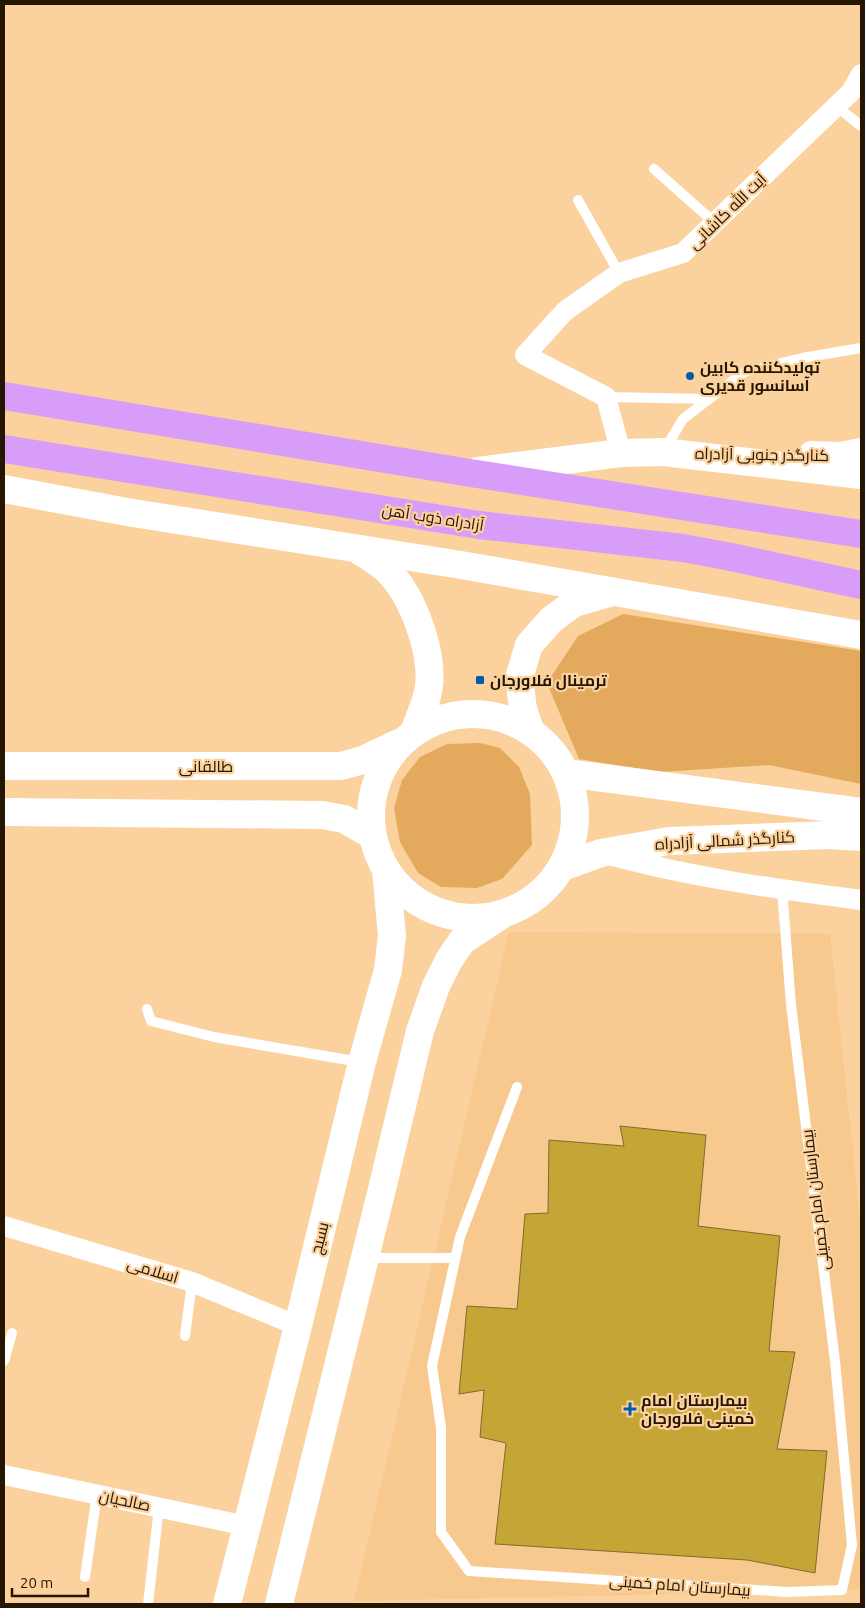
<svg xmlns="http://www.w3.org/2000/svg" width="865" height="1608" viewBox="0 0 865 1608" font-family="Ubuntu,Cairo,sans-serif">
	<rect width="100%" height="100%" fill="#fbd19d"/>
	<path fill="#f8c98e" d="M509,932l321,2 31,295v361l-507,11z"/>
	<g fill="#e3a95c">
		<path d="M623,614l238,37v133l-92,-19 -109,7 -81,-13 -32,-76 31,-47z"/>
		<path d="M480,743l20,5 19,19 11,27 2,51 -30,34 -25,9 -36,-1 -23,-14 -18,-31 -6,-34 8,-28 18,-23 27,-13z"/>
	</g>
	<path fill="#c5a536" stroke="#7d6b2f" d="M620,1126l86,9 -8,91 82,10 -11,115 26,1 -18,97 50,2 -12,122 -68,-13 -252,-16 11,-101 -26,-6 4,-47 -25,4 8,-88 50,3 8,-95 23,-1 1,-73 75,6z"/>
	<g fill="none" stroke-linecap="round" stroke-linejoin="round">
		<g stroke="#fff" stroke-width="10">
			<path d="M836,106l25,20"/>
			<path d="M654,169l61,54"/>
			<path d="M578,200l41,73"/>
			<path d="M606,397l103,2"/>
			<path d="M665,449l18,-30 61,-47 58,-14 59,-10"/>
			<path d="M147,1009l4,12 63,16 146,25"/>
			<path d="M517,1087l-57,150 -28,129 9,62v104l28,39 319,21 54,-2 10,-45 -17,-184 -44,-356 -9,-116"/>
			<path d="M366,1258h89"/>
			<path d="M185,1336l7,-54"/>
			<path d="M4,1361l8,-28"/>
			<path d="M85,1577l12,-83"/>
			<path d="M148,1604l11,-97"/>
		</g>
		<g stroke="#fff" stroke-width="20">
			<path d="M621,453l-15,-56 -81,-42 40,-44 54,-38 64,-20 168,-161 10,-18"/>
			<path d="M606,854c83,23 170,35 255,46"/>
			<path d="M4,1226l188,56 106,44"/>
			<path d="M4,1475l243,51"/>
		</g>
		<g stroke="#fff" stroke-width="28">
			<path d="M812,455l28,1 21,-4"/>
			<path d="M478,471l143,-18 42,-1 198,23"/>
			<path d="M4,489l123,23 334,53 400,70"/>
			<path d="M360,551c9,6 20,12 28,20 26,26 49,89 39,125 -3,12 -9,24 -13,36"/>
			<circle cx="473" cy="816" r="102"/>
			<path d="M531,732l-8,-23 -4,-31 10,-33 22,-25 23,-17 35,-10"/>
			<path d="M4,766h337l22,-6 36,-17"/>
			<path d="M566,773l295,39"/>
			<path d="M4,812l318,3 22,4 28,16"/>
			<path d="M562,867l39,-14 68,-12 160,-6 32,2"/>
			<path d="M227,1604l71,-278 64,-264 26,-92 4,-34 -6,-66"/>
			<path d="M279,1604l103,-415 38,-158 16,-45 13,-26 13,-19 38,-25"/>
		</g>
		<g stroke="#d89df9" stroke-width="28">
			<path d="M4,396l460,76 397,62"/>
			<path d="M4,449l475,76 204,23 48,9 130,28"/>
		</g>
	</g>
	<g fill="#025caa" stroke="#fbd19d" stroke-width="2">
		<circle cx="690" cy="376" r="5"/>
		<rect x="475" y="675" width="10" height="10" rx="2.5"/>
		<path d="M627.5 1401.5h5v5h5v5h-5v5h-5v-5h-5v-5h5z"/>
	</g>
	<g text-anchor="middle" dominant-baseline="central" stroke-width="4.5" stroke-linejoin="round" paint-order="stroke">
		<g font-size="16" fill="#251603" stroke="#fbd19d">
			<text transform="translate(727 211) rotate(-44)">آیت الله کاشانی</text>
			<text transform="translate(762 454) rotate(1)">کنارگذر جنوبی آزادراه</text>
			<text transform="translate(433 517) rotate(9)">آزادراه ذوب آهن</text>
			<text x="206" y="766">طالقانی</text>
			<text transform="translate(725 840) rotate(-3)">کنارگذر شمالی آزادراه</text>
			<text transform="translate(815 1200) rotate(-97)">بیمارستان امام خمینی</text>
			<text transform="translate(319 1238) rotate(-76)">بسیج</text>
			<text transform="translate(153 1270) rotate(17)">اسلامی</text>
			<text transform="translate(125 1500) rotate(12)">صالحیان</text>
			<text transform="translate(680 1585) rotate(4)">بیمارستان امام خمینی</text>
		</g>
		<g font-size="16" font-weight="bold" fill="#251603" stroke="#fbd19d" text-anchor="start">
			<text x="700" y="367">تولیدکننده کابین<tspan x="700" dy="18">آسانسور قدیری</tspan></text>
			<text x="490" y="680">ترمینال فلاورجان</text>
			<text x="641" y="1400">بیمارستان امام<tspan x="641" dy="18">خمینی فلاورجان</tspan></text>
		</g>
	</g>
	<rect width="865" height="1608" fill="none" stroke="#251603" stroke-width="10"/>
	<path d="M12 1588v8h76v-8" fill="none" stroke="#251603" stroke-width="2.5"/>
	<text x="20" y="1588" font-size="15" fill="#251603" stroke="#fbd19d" stroke-width="4" paint-order="stroke">20 m</text>
</svg>
